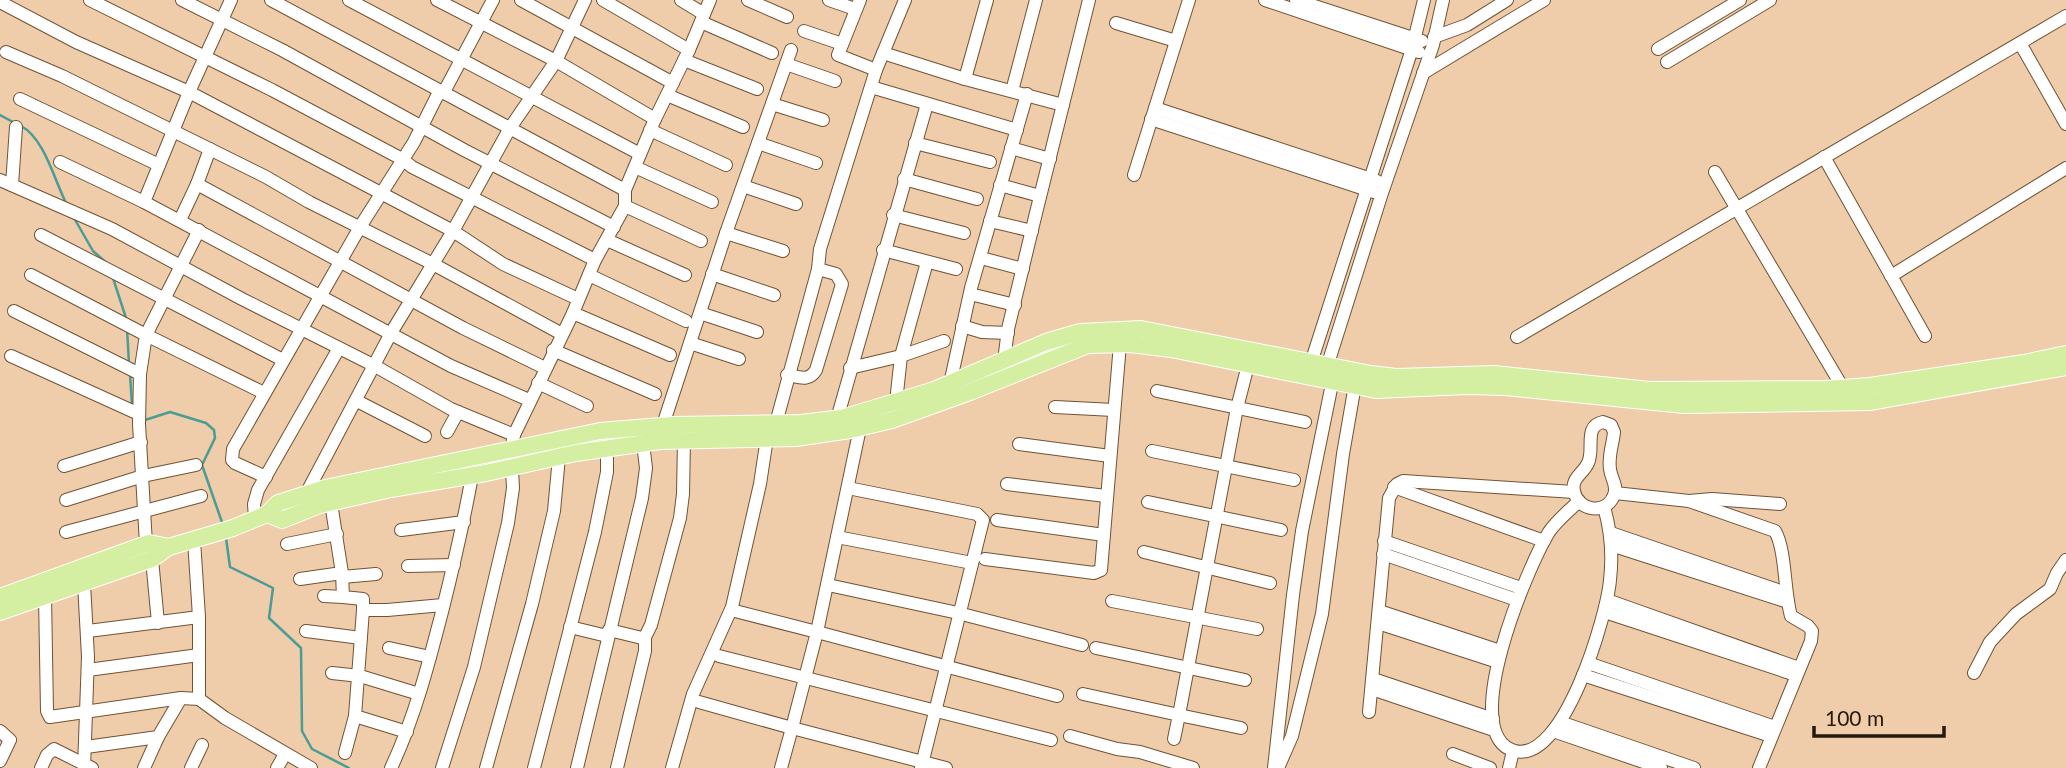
<svg xmlns="http://www.w3.org/2000/svg" width="2066" height="768" viewBox="0 0 2066 768" font-family="Lato,sans-serif">
	<rect width="100%" height="100%" fill="#efccaa"/>
	<g fill="none" stroke-linecap="round" stroke-linejoin="round">
		<g stroke="#4a9d94" stroke-width="2.5">
			<path d="M0,115l15,8"/>
			<path d="M21,126c23,12 33,53 45,77"/>
			<path d="M74,218l19,33 16,14"/>
			<path d="M113,278l13,40"/>
			<path d="M127,328l2,36"/>
			<path d="M130,374l2,32"/>
			<path d="M145,420l25,-8 36,11 8,7 1,8 -13,27 21,60"/>
			<path d="M226,538l4,29 43,21 -4,30 32,30 1,83 10,18 37,19"/>
		</g>
		<defs>
			<g id="minor">
				<path d="M90,0l182,90 130,69 10,8 183,93"/>
				<path d="M182,0l100,50 182,100 150,77"/>
				<path d="M231,0l-42,92 264,139 50,33 75,35"/>
				<path d="M271,0l354,190"/>
				<path d="M349,0l291,154"/>
				<path d="M437,0l119,61 99,58"/>
				<path d="M521,0l152,83"/>
				<path d="M603,0l86,50"/>
				<path d="M681,0l23,14"/>
				<path d="M748,0l39,17"/>
				<path d="M829,0l26,9"/>
				<path d="M860,0l-22,55 38,15"/>
				<path d="M1265,0l154,52"/>
				<path d="M1296,0l126,41"/>
				<path d="M0,2l76,40 113,50 -45,110 307,164 78,34"/>
				<path d="M701,22l71,31"/>
				<path d="M1116,23l60,18"/>
				<path d="M804,31l38,13"/>
				<path d="M1434,37l33,-12 40,-25"/>
				<path d="M2020,43l46,81"/>
				<path d="M1658,49l82,-49"/>
				<path d="M6,52l56,24 204,101 43,25 124,62 129,70"/>
				<path d="M883,53l82,26 98,26"/>
				<path d="M684,60l73,29"/>
				<path d="M1667,62l103,-62"/>
				<path d="M786,64l49,17"/>
				<path d="M1423,73l121,-73"/>
				<path d="M965,79l22,-79"/>
				<path d="M871,87l146,43"/>
				<path d="M1012,91l24,-91"/>
				<path d="M667,95l76,32"/>
				<path d="M20,99l139,66"/>
				<path d="M772,104l51,16"/>
				<path d="M1155,108l222,73"/>
				<path d="M1151,119l223,73"/>
				<path d="M650,130l76,35"/>
				<path d="M758,143l58,20"/>
				<path d="M915,143l75,19"/>
				<path d="M1011,148l39,11"/>
				<path d="M210,149l-13,35 266,144 82,40"/>
				<path d="M1824,157l101,179"/>
				<path d="M60,162l84,40"/>
				<path d="M635,167l77,35"/>
				<path d="M1715,172l128,216v8"/>
				<path d="M1134,175l55,-175"/>
				<path d="M904,179l73,20"/>
				<path d="M0,180l112,49 130,70 133,67 76,43 63,26"/>
				<path d="M12,185l4,-58"/>
				<path d="M1000,185l40,11"/>
				<path d="M743,186l53,18"/>
				<path d="M625,206l76,35"/>
				<path d="M893,215l71,18"/>
				<path d="M180,220l17,-36"/>
				<path d="M990,221l42,10"/>
				<path d="M726,233l57,18"/>
				<path d="M41,235l242,125"/>
				<path d="M607,240l78,35"/>
				<path d="M883,250l73,19"/>
				<path d="M981,258l42,11"/>
				<path d="M712,274l62,21"/>
				<path d="M31,275l115,60 118,58"/>
				<path d="M589,275l97,46"/>
				<path d="M1891,276l175,-108"/>
				<path d="M970,294l45,11"/>
				<path d="M14,311l126,63"/>
				<path d="M573,313l97,42"/>
				<path d="M700,313l57,19"/>
				<path d="M962,326l20,6 26,1"/>
				<path d="M1517,337l549,-321"/>
				<path d="M690,343l49,16"/>
				<path d="M553,350l102,44"/>
				<path d="M11,356l128,58"/>
				<path d="M1004,361l4,-32 28,-116 53,-213"/>
				<path d="M850,368l51,-12 43,-15"/>
				<path d="M1309,369l103,-320 12,-49"/>
				<path d="M1325,373l57,-180 51,-148 10,-45"/>
				<path d="M787,375c12,2 22,7 29,-5l26,-86 -6,-10 -18,-5"/>
				<path d="M538,383l49,23"/>
				<path d="M950,384l21,-96 56,-194"/>
				<path d="M1157,391l148,31"/>
				<path d="M357,401l68,35"/>
				<path d="M896,402l5,-46 26,-94"/>
				<path d="M1055,407l59,3"/>
				<path d="M1603,422l8,3 3,7c-1,12 -6,23 -4,37 1,10 8,16 4,26 -7,20 -36,17 -40,-4 -3,-13 9,-17 14,-28 7,-14 -5,-37 15,-41z"/>
				<path d="M776,423l42,-154 2,-20 56,-179 29,-70"/>
				<path d="M835,426l92,-322"/>
				<path d="M860,428l-43,204 240,64"/>
				<path d="M661,431l65,-198 65,-183"/>
				<path d="M447,432l11,-20"/>
				<path d="M1019,444l91,12"/>
				<path d="M1152,451l142,29"/>
				<path d="M64,466l77,-24"/>
				<path d="M266,477l-31,-14 -3,-3 1,-11 127,-222 54,-85 23,-46 8,-6 48,-90"/>
				<path d="M1007,484l99,12"/>
				<path d="M1394,487l150,54"/>
				<path d="M848,488l129,26 6,6 -62,248"/>
				<path d="M1615,493l74,8 23,-2 68,5"/>
				<path d="M306,494l85,-161 62,-102 57,-103 46,-67 29,-61"/>
				<path d="M66,500l77,-24 53,-11"/>
				<path d="M1579,501c-10,10 -22,19 -30,31 -20,32 -94,204 -34,219 49,12 92,-136 95,-171 3,-26 1,-49 -6,-73"/>
				<path d="M1689,501l86,30c11,19 9,61 16,85l17,10 4,5 -1,10 -52,127"/>
				<path d="M1148,502l133,28"/>
				<path d="M331,503l11,70"/>
				<path d="M255,519l-1,-15 4,-14 81,-142"/>
				<path d="M997,520l107,15"/>
				<path d="M401,530l63,-8"/>
				<path d="M66,532l135,-36"/>
				<path d="M1611,533l175,60"/>
				<path d="M837,537l135,26"/>
				<path d="M194,540l5,77v82"/>
				<path d="M1384,541l137,47"/>
				<path d="M146,544l-7,-120 1,-50 6,-39 53,-105"/>
				<path d="M287,544l50,-10"/>
				<path d="M1611,545l177,57"/>
				<path d="M1144,552l126,31"/>
				<path d="M1383,554l134,46"/>
				<path d="M152,559l6,64"/>
				<path d="M985,559l109,14 7,-3 19,-226"/>
				<path d="M408,566l46,-1"/>
				<path d="M342,577l34,-3"/>
				<path d="M300,579l42,-6 1,24 20,2v11h24l56,-5"/>
				<path d="M84,583l4,74 -4,111"/>
				<path d="M828,585l130,28 124,32"/>
				<path d="M45,596l2,115 3,6 131,-19"/>
				<path d="M324,596l19,1"/>
				<path d="M1607,600l192,68"/>
				<path d="M1112,601l145,28"/>
				<path d="M363,610l-8,106 52,16"/>
				<path d="M1379,611l121,40"/>
				<path d="M1605,612l191,63"/>
				<path d="M1378,623l120,39"/>
				<path d="M570,627l37,9"/>
				<path d="M609,630l33,8 3,-1 6,-12 29,-107 3,-24 1,-54"/>
				<path d="M88,631l111,-14"/>
				<path d="M306,631l55,7"/>
				<path d="M389,648l41,9"/>
				<path d="M1096,648l149,32"/>
				<path d="M719,656l332,84"/>
				<path d="M1588,663l187,64"/>
				<path d="M88,670l111,-15"/>
				<path d="M332,673l28,3 59,18"/>
				<path d="M1974,673l16,-31 26,-28 34,-25 7,-16 9,-13"/>
				<path d="M1583,675l188,61"/>
				<path d="M1373,679l120,40"/>
				<path d="M1372,689l122,41"/>
				<path d="M1083,694l96,21 -5,24"/>
				<path d="M699,702l93,26 25,-96 -82,-21"/>
				<path d="M1369,712l20,-214 8,-14 6,-3 171,11"/>
				<path d="M1560,722l134,46"/>
				<path d="M1241,728l-62,-13 58,-307 11,-43"/>
				<path d="M0,731l10,9 -10,21"/>
				<path d="M1553,731l108,37"/>
				<path d="M1070,736l47,13 23,3 53,16"/>
				<path d="M86,747l72,-10 23,-39 18,1 26,19 86,50"/>
				<path d="M345,753l10,-37"/>
				<path d="M1453,754l37,14"/>
				<path d="M41,768l6,-13 7,-6 38,19"/>
				<path d="M144,768l14,-31"/>
				<path d="M191,768l11,-23"/>
				<path d="M277,768l8,-14"/>
				<path d="M391,768c24,-51 38,-106 52,-160 11,-44 21,-88 29,-132"/>
				<path d="M442,768l32,-101 34,-144 5,-35 -2,-38 3,-15 59,-122 22,-53 30,-54v-16l30,-71 34,-69 21,-50"/>
				<path d="M486,768l46,-164 22,-93 5,-54"/>
				<path d="M534,768l61,-236 12,-60v-23"/>
				<path d="M577,768l65,-270 4,-30 -3,-25"/>
				<path d="M617,768l28,-117v-14"/>
				<path d="M672,768l21,-74 39,-87 28,-123 7,-46"/>
				<path d="M781,768l11,-40 154,40"/>
				<path d="M1274,768l19,-173 9,-64 32,-157"/>
				<path d="M1278,768l14,-32 30,-122 21,-160 12,-69"/>
				<path d="M1509,768l4,-17"/>
			</g>
			<g id="major">
				<path d="M267,514l15,6 38,-15 71,-16 95,-16 90,-20 84,-12 136,-3 54,-8 42,-10 78,-28 118,-47 42,-1 41,5 205,41 91,-4 38,1 179,18 187,-3 195,-35"/>
				<path d="M0,597l149,-54 20,4"/>
				<path d="M0,612l152,-53 17,-12 64,-19 34,-14 11,-11 47,-15 275,-57 73,-6 128,-2 41,-5 92,-28 112,-48 34,-10 61,-3 230,45 25,3 98,-3 156,16 175,-1 45,-3 154,-23 42,-9"/>
			</g>
		</defs>
		<use href="#minor" stroke="#715334" stroke-width="14"/>
		<use href="#major" stroke="#fff" stroke-width="18"/>
		<use href="#minor" stroke="#fff" stroke-width="12"/>
		<use href="#major" stroke="#d4efa2" stroke-width="16"/>
	</g>
	<path d="M1814 726v10h130v-10" fill="none" stroke="#25190c" stroke-width="3.5"/>
	<text x="1825" y="726" font-size="21" fill="#25190c" stroke="#efccaa" stroke-width="5" paint-order="stroke">100 m</text>
</svg>
